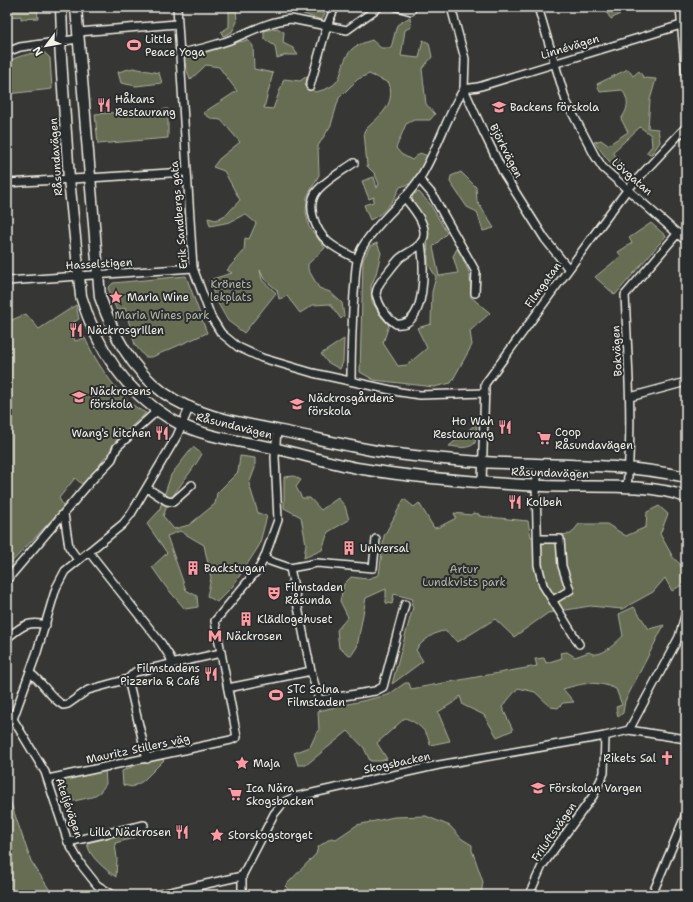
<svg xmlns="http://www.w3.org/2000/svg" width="693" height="902" viewBox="0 0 693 902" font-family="'Shantell Sans',sans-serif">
	<rect width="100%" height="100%" fill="#363634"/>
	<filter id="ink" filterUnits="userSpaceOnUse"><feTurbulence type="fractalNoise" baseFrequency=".025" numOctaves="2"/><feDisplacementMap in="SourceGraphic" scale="8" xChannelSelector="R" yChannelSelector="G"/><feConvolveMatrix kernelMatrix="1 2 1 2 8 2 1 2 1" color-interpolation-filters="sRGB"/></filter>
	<g filter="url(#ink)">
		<g fill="#666d53" stroke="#adaf9e">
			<path d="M7,7h30l1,11 -17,1v-3l-14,1z"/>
			<path d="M229,7h7l1,15 -5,10 -9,4 -2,-4 8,-5z"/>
			<path d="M300,7c10,0 17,0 25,7l-3,6 -19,-6z"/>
			<path d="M605,7h23l-1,3 -16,9 -7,-10z"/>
			<path d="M410,17l1,10 -6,3 -4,26 18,2 4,-18 6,3 3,14 -10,12 4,35 9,10 -5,6h-16l-8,4 -10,24 5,6 11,6 8,-7 8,3 -15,27 -13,4c-7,15 -15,26 -30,33l-6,-15 9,-3 1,-5 -5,2 -7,-18 12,-4 3,11 2,-4 -4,-10 -8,-8 -3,-35c15,-15 32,-25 25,-48l-20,-9 -11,5 -19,19 -8,27 -13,21 1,29 -12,22 -1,15 3,15 16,21 -17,16v5l11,19 11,4 12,11 2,13 -3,3 -11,-15 -17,1 -13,8 -13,-17 -8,3 -2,-9 -13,-11 -4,-9 2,10 14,13 -32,40 -16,-12 -12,-21 -7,-20 23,-7 -5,-3 17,-19 1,-13 4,1 7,-16 -11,-9 -15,8 -20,4 -2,-8 8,2 11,-6 13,-14 -16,-29 -11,-4 6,-8 21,-17 -19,-22 -9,-1 -9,-6 34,-22 -18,-24 -13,-2 -16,15 -6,-19 2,-7 62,-14 5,6 1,23 19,4 -9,35 9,1 11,-30 16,2 7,-5 -1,9 9,7c35,-7 20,-24 37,-43 4,-4 14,-7 20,-9l9,8h10l6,-23z"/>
			<path d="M277,28l7,4 -1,11 10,5 5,7h-12l-9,3 -2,-12 -11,-7v-8z"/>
			<path d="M34,53h11l5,5 2,31 -45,5c0,-32 -6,-34 27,-41z"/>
			<path d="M133,68l26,5 3,10 -26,3 -15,-3 -3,-11z"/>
			<path d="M628,69l5,7 6,-5 5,7 12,1 -6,21 -2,28 10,1 2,13 -8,12 -6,-1 6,-7 -1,-11 -11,-8 -27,25 10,14 -1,5 -10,-6 -18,-23 7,-2 7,5 20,-13 -7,-13c7,-10 9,-18 1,-29l-22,2 -3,-8z"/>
			<path d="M168,109v29l-70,6 -3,-30z"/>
			<path d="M461,172l15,15 1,14 17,27 -11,3 -6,-19 -10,-5 -17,-25 1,-6z"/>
			<path d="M419,192l11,12 17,29 -14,14 6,29 19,-3 -5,-17 5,-9 12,28 1,22 19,16 -20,18 2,14 -21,38 -17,4 -60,-7 -14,-8 3,-112 7,-14 7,-3 4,10 -5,21 -5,12 1,16 17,23 -6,18 15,23 9,-1 20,-17 -10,-20 14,-4 1,-32 4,-15 -8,-13 -1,-40 -15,-25 1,-5z"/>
			<path d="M651,223l15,13 -51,59 -20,-18 26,-21 -3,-4 14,-9 -3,-5z"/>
			<path d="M186,276l21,57 -55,24h-7l-10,-12 -10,-37 -8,3 -9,-23 5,-5z"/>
			<path d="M76,305l3,14 -10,6 6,16 10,-3c10,23 37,65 61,75l-28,26 -24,34 -11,12 -8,-7 -16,20 5,9 -57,60v-245l19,-8 13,15z"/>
			<path d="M344,339l-1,23 -3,7 -13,-7 -6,-8z"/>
			<path d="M477,423l-2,20c-7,7 -17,4 -26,3z"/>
			<path d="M193,447l9,7c-12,22 -30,37 -39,62l11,13 15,-4 26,-21 2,-11 21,-21 2,-16 15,2v10l-6,16 9,29 9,3 -8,30 -26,40 -16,16 -10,-6 4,-18 -7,-33 -24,-14 -13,5 19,54 11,6 1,11 -13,2 -19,-22 -14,-20 15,-14 -20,-29 12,-13 12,-36z"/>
			<path d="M294,476l7,4 -5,7 6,11h8l11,12 17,-12 7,8 4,14 -21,12 -6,18 -18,8 2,-14 -5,-27 -17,-9v-31z"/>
			<path d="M404,499l10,8 5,-4 15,25 5,-1 17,-9 -2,-5 17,2 2,-2 6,1v2l49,5 3,16 40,-3 8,-10h28l19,12 20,-9 1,-15 12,-6 9,8 -8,20 14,25c10,6 9,14 9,25l-11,7 -7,-13 -12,14 -31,17 -32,-3 -42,7 -34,24 -19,-18 -37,23 -13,-11c-10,0 -24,11 -29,19l7,11 -31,23 21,-77 -2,-2 2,-6 -19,-5 -2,10 -6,-1v-14l-20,9 -9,49 -6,9 -12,-8 -2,-18 11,-13 -8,-16 4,-17 7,-7 16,2 12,-4 5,-39z"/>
			<path d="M634,607l15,22 15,-4 -39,76 -2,12 -5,4 -2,-10 6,-2 -6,-16c-20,-9 -32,-6 -53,0l11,13 -11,1 -5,5 -7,-1 -16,-15 -17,-4 -16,19 11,23 -16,7 -13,-22 -21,-10 -3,-9 -4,5 -18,11 12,29 -20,4c-1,-13 -13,-23 -25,-27l-28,25 10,16 -7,2h-10l-6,-13 -16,-17 -42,34h-8l-4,-12 16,-6 6,-13 3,-3 -1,-20 70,-16 17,-12h4l2,6 126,-23 -2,-7 9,-1 2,5 16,-5 -2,-5 7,-1 8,5 14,-5c11,8 26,-9 34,-16l-4,-22z"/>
			<path d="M155,757l9,3 -21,21 -11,6 -9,-2 -1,-14z"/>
			<path d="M105,767l1,17 -6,8 -8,5 -18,4 -11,-5 -3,-17z"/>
			<path d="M7,792l24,69 22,34h-46z"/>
			<path d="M426,816l24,10 12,13 10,6v5l11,32 -2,13h-188l-8,-9 31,-32 2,-7 13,-9 5,1 21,-14 37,-8z"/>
			<path d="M135,831l-1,7 -19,5 2,16 -1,18c-11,-8 -27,-20 -29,-34z"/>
		</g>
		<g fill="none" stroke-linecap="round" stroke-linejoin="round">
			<defs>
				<g id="street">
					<path d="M177,7l16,261 18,49 10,16 17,14 24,11 51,15 87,19 20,3 65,-2"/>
					<path d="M397,7l14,4"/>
					<path d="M451,7l14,52 -1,30 19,42 21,43 41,65 23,29"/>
					<path d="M538,7l28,94 29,55 8,12 83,73"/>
					<path d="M680,7l6,70"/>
					<path d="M78,32l99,-8"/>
					<path d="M7,52l13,-5 58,-8"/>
					<path d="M179,53c17,-2 32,-7 48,-12 21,-8 41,-20 64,-22l56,11 32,-23"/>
					<path d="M310,86l17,-60 8,-19"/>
					<path d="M464,89l14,-2 203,-62"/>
					<path d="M354,163c-13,9 -28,17 -37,28 -12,15 -1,40 11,51 8,7 19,12 29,17"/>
					<path d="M419,179l13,15 44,78 -1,21"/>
					<path d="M7,183l179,-11"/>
					<path d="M404,197c9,11 29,33 16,47 -5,6 -14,9 -20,14 -5,5 -10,12 -14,17 -5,6 -9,11 -10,19 3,12 10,23 20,30 32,4 28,-61 25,-81"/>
					<path d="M7,281l186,-13"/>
					<path d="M351,381c0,-29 1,-58 3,-88 2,-16 0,-33 9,-47 15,-26 41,-43 57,-68 18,-29 26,-61 44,-89"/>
					<path d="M630,397l56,-15"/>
					<path d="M539,464l-3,21 2,80 5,20 36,59"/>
					<path d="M482,482l3,-98 127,-174 16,-21 58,-62"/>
					<path d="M147,488l20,13 6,1 19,-17"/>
					<path d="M627,488c6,-64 1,-128 -2,-193l53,-62"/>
					<path d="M64,514l5,33 9,13"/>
					<path d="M538,539h22l2,27 8,24 -17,10"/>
					<path d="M89,552l72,91 9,14 2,7"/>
					<path d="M264,559l26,9 27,-5 56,5 3,-29"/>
					<path d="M290,568l21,103 8,29 56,-9 8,-4 22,-83"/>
					<path d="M7,580l84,-99 21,-22 5,-12 41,-37"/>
					<path d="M7,638c14,-11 21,-18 39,-13"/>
					<path d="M30,673c14,10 20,25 33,32l5,-1 20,-14 40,-11 7,-7 86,-19"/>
					<path d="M128,679l19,80"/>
					<path d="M228,688l83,-17"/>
					<path d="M13,719l24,-67 19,-64 9,-17 58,-47 8,-10 46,-78 13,-30"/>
					<path d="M13,719l32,53 23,70 14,24 15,19 16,10"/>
					<path d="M629,730l50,-93 7,-25"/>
					<path d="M48,779l183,-39 6,-3 -22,-116 44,-53 5,-9 14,-39 -3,-63 2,-27"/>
					<path d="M68,842l76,-17"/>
					<path d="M157,895l85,-19"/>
					<path d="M242,895v-19l32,-62 10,-12 11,-5 144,-32 166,-29 24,-6 57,9"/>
					<path d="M529,895l13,-29 51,-70 11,-23 1,-37"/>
					<path d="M652,895l34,-81"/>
				</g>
				<g id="secondary">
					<path d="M61,7l1,27 -2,9 9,136 12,117c15,50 43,94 88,122 30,19 71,23 105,30 30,7 59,16 89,21 60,10 120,14 181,17 43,2 102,-4 142,11"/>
					<path d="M76,7l24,290c13,37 31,72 64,96 33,24 78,30 117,38 36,7 73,17 109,22 30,4 61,7 91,9 68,4 138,0 205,15"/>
				</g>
			</defs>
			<use href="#street" stroke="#f4f1e8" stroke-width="10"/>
			<use href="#secondary" stroke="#f4f1e8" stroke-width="13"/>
			<use href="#street" stroke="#2a2d2e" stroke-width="7"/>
			<use href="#secondary" stroke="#2a2d2e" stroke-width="10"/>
		</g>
	</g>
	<defs>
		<symbol id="stadium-bare" viewBox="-9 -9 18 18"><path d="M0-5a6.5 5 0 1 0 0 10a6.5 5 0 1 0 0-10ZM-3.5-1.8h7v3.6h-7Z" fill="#ff9aa2" stroke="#2a2d2e" stroke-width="2.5" paint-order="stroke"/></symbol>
		<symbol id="restaurant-bare" viewBox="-9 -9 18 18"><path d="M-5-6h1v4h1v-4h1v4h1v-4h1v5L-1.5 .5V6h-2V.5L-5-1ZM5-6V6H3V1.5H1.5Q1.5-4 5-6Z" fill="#ff9aa2" stroke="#2a2d2e" stroke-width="2.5" paint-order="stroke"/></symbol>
		<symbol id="school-bare" viewBox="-9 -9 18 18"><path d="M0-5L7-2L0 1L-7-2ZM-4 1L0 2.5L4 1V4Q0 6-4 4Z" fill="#ff9aa2" stroke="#2a2d2e" stroke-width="2.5" paint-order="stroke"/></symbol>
		<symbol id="sight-bare" viewBox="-9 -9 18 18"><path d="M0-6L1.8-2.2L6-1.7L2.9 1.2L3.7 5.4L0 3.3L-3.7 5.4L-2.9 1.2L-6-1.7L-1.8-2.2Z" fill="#ff9aa2" stroke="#2a2d2e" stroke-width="2.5" paint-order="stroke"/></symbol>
		<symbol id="supermarket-bare" viewBox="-9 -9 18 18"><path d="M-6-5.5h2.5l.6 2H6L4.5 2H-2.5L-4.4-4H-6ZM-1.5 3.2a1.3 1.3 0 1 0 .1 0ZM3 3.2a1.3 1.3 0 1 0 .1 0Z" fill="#ff9aa2" stroke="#2a2d2e" stroke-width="2.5" paint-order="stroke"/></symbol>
		<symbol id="building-bare" viewBox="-9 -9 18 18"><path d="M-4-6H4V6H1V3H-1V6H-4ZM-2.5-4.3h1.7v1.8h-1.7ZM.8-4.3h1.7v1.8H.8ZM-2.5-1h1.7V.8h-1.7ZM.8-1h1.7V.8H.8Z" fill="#ff9aa2" stroke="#2a2d2e" stroke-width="2.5" paint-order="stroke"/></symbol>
		<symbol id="theatre-bare" viewBox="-9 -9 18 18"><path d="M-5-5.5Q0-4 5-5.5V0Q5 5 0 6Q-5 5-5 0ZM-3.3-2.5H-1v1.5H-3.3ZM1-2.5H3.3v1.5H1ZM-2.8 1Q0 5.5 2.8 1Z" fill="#ff9aa2" stroke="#2a2d2e" stroke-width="2.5" paint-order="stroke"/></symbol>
		<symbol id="metro-bare" viewBox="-9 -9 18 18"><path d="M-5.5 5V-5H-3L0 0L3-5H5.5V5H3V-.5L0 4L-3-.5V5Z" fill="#ff9aa2" stroke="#2a2d2e" stroke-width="2.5" paint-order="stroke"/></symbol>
		<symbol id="church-bare" viewBox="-9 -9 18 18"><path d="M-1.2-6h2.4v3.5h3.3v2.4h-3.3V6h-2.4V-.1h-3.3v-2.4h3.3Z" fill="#ff9aa2" stroke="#2a2d2e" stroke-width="2.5" paint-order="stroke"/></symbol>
	</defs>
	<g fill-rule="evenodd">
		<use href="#stadium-bare" x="124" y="35" width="20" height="20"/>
		<use href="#restaurant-bare" x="94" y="95" width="20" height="20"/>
		<use href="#school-bare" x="489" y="97" width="20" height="20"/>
		<use href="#sight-bare" x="106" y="287" width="20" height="20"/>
		<use href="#restaurant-bare" x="66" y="320" width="20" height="20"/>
		<use href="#school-bare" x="69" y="387" width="20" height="20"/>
		<use href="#school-bare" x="287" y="394" width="20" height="20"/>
		<use href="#restaurant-bare" x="495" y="417" width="20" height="20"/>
		<use href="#restaurant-bare" x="152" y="423" width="20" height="20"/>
		<use href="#supermarket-bare" x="534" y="428" width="20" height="20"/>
		<use href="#restaurant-bare" x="505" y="492" width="20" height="20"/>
		<use href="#building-bare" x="339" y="538" width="20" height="20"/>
		<use href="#building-bare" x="183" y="558" width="20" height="20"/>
		<use href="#theatre-bare" x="264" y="583" width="20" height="20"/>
		<use href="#building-bare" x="236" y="609" width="20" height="20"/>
		<use href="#metro-bare" x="205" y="626" width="20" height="20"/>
		<use href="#restaurant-bare" x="201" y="664" width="20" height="20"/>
		<use href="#stadium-bare" x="266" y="685" width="20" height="20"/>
		<use href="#church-bare" x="657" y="748" width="20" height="20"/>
		<use href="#sight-bare" x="232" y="753" width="20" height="20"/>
		<use href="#school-bare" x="528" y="778" width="20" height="20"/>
		<use href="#supermarket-bare" x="225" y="784" width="20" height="20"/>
		<use href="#restaurant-bare" x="172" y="822" width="20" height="20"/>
		<use href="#sight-bare" x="207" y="825" width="20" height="20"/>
	</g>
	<g text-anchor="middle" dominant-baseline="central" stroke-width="4" stroke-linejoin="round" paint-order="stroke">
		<g font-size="11" fill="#f4f1e8" stroke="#2a2d2e" text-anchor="start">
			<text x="145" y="39">Little<tspan x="145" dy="13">Peace Yoga</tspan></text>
			<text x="115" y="99">Håkans<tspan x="115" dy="13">Restaurang</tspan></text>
			<text x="510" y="107">Backens förskola</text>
			<text x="127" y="297">Maria Wine</text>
			<text x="87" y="330">Näckrosgrillen</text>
			<text x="90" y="391">Näckrosens<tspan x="90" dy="13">förskola</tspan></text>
			<text x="308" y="398">Näckrosgårdens<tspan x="308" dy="13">förskola</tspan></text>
			<text x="494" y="421" text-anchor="end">Ho Wah<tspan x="494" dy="13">Restaurang</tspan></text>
			<text x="555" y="432">Coop<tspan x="555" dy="13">Råsundavägen</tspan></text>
			<text x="151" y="433" text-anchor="end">Wang's kitchen</text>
			<text x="526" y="502">Kolbeh</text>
			<text x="360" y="548">Universal</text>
			<text x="204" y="568">Backstugan</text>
			<text x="285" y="587">Filmstaden<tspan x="285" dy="13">Råsunda</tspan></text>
			<text x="257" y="619">Klädlogehuset</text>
			<text x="226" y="636">Näckrosen</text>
			<text x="200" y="668" text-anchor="end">Filmstadens<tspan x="200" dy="13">Pizzeria &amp; Café</tspan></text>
			<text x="287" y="689">STC Solna<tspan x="287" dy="13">Filmstaden</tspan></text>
			<text x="656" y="758" text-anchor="end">Rikets Sal</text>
			<text x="253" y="763">Maja</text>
			<text x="246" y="788">Ica Nära<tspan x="246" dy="13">Skogsbacken</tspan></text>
			<text x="549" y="788">Förskolan Vargen</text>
			<text x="171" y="832" text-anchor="end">Lilla Näckrosen</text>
			<text x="228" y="835">Storskogstorget</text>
		</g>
		<g font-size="11" fill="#f4f1e8" stroke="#2a2d2e">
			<text transform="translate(570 47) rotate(-17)">Linnévägen</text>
			<text transform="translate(506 151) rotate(63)">Björkvägen</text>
			<text transform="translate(56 157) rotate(-94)">Råsundavägen</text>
			<text transform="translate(632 177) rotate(41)">Lövgatan</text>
			<text transform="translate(179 215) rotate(-95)">Erik Sandbergs gata</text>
			<text transform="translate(99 264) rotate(-3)">Hasselstigen</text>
			<text transform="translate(543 285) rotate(-54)">Filmgatan</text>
			<text transform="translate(617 351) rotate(-93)">Bokvägen</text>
			<text transform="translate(234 426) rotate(14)">Råsundavägen</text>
			<text transform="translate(550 473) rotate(2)">Råsundavägen</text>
			<text transform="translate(138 749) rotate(-12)">Mauritz Stillers väg</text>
			<text transform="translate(397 763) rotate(-12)">Skogsbacken</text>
			<text transform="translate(69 808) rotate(71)">Ateljévägen</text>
			<text transform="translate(554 832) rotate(-55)">Friluftsvägen</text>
		</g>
		<g font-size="11" fill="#b4b6a5" stroke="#2a2d2e">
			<text x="231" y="284">Krönets<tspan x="231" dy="13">lekplats</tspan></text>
			<text x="162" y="315">Maria Wines park</text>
			<text x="464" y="569">Artur<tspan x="464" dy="13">Lundkvists park</tspan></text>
		</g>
	</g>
	<rect width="693" height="902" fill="none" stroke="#2a2d2e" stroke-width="24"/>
	<rect x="12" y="12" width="669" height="878" fill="none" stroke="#f4f1e8" stroke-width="1.5" filter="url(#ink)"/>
	<g transform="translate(46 46) rotate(238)" stroke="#2a2d2e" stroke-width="3" paint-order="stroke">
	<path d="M0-3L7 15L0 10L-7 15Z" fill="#f4f1e8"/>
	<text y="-6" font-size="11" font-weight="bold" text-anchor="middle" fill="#f4f1e8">N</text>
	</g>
</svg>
